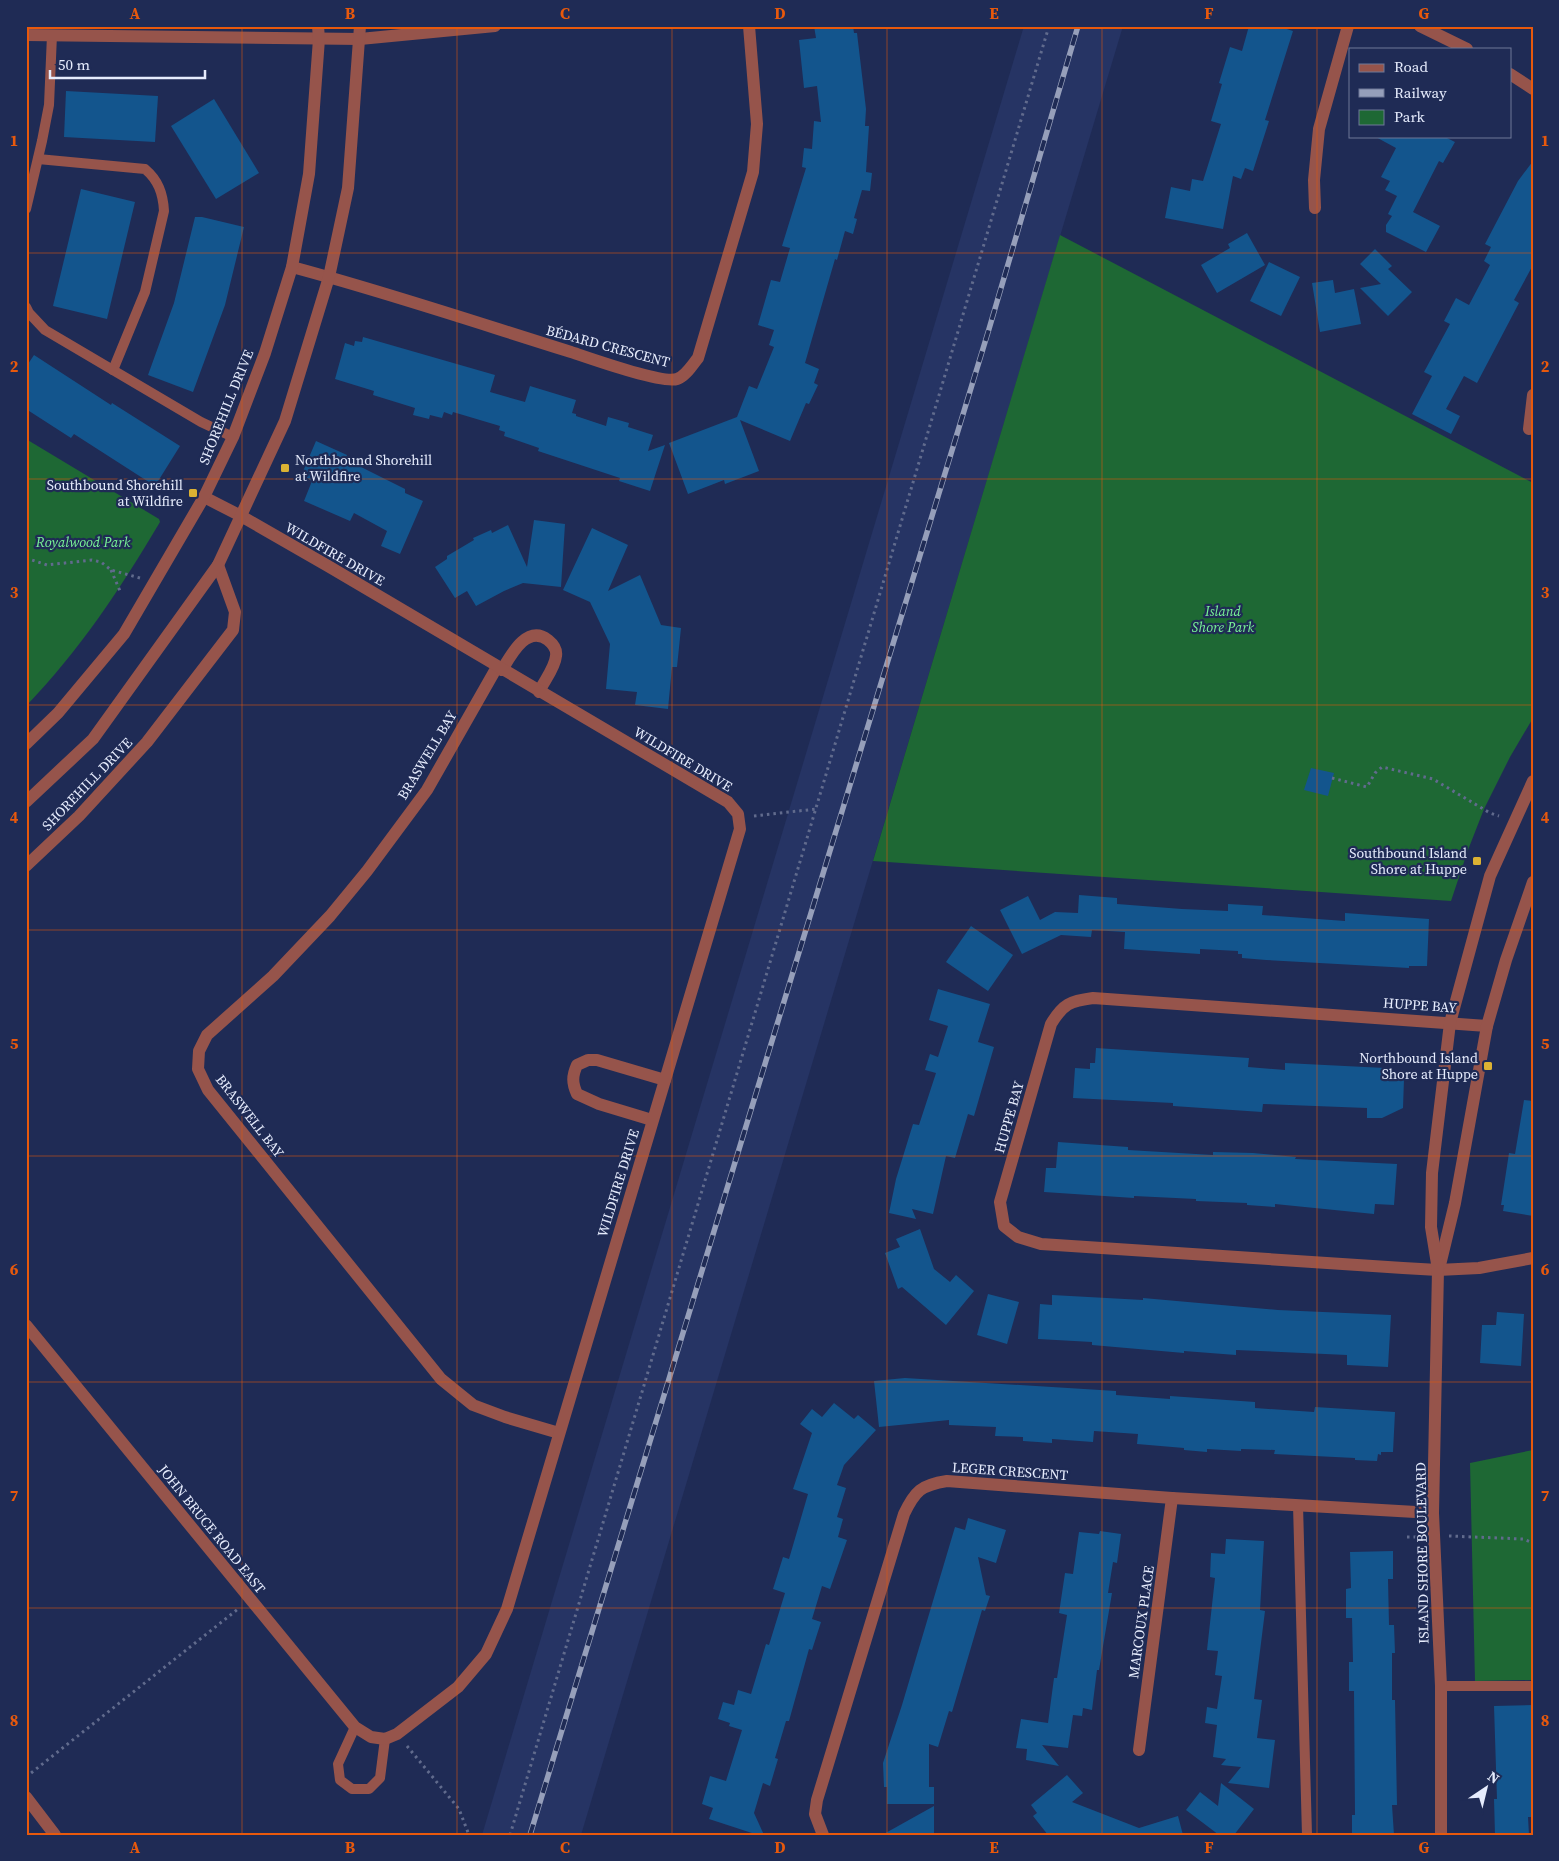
<svg xmlns="http://www.w3.org/2000/svg" width="1559" height="1861" viewBox="0 0 1559 1861" font-family="'Source Serif 4',serif">
	<rect width="100%" height="100%" fill="#1f2b55"/>
	<path fill="#263464" d="M1024,26h99l-542,1809h-99z"/>
	<g fill="#1e6834">
		<path d="M1060,235l473,248v235l-23,39 -26,52 -16,41 -17,51 -578,-40z"/>
		<path d="M26,439l133,80 1,3c-39,66 -81,129 -134,184z"/>
		<path d="M1533,1450v230l-58,1 -5,-218z"/>
	</g>
	<g fill="#13558d">
		<path d="M814,26h39l1,7h3l9,76 -1,17h4l-3,46 6,1 -2,18 -8,-1 -8,28 3,1 -4,15 -8,-3 -8,29 -2,-1 -30,104 14,6 -5,14 4,2 -9,19 -3,-1 -16,38 -50,-21 19,51 -34,13 -1,-4 -36,14 -19,-51 68,-26 12,-31 8,3 17,-42 -5,-2 5,-15 -16,-5 13,-45 9,2 10,-34 -8,-2 24,-78 -4,-1 2,-19 8,1 2,-28 7,1 -4,-36 -13,2 -5,-48 17,-2z"/>
		<path d="M1249,26h28l16,5 -28,89 4,1 -16,50 -8,-3 -4,11 -8,-3 -10,53 -58,-11 6,-31 19,4 2,-12 11,2 18,-57 -10,-3 11,-37 -3,-1 11,-36 12,4z"/>
		<path d="M66,91l92,5 -3,46 -91,-5z"/>
		<path d="M214,99l45,74 -43,26 -45,-73z"/>
		<path d="M1374,136h69l12,6 -12,21 -4,-2 -26,51 27,14 -14,26 -40,-20v-7l6,-9 -4,-2 9,-18 -12,-6 5,-9 -9,-4 15,-29z"/>
		<path d="M1533,161v104l-19,35 5,3 -42,80 -13,-7 -18,33 14,7 -9,18 -39,-20 20,-38 -8,-4 26,-48 -6,-3 12,-23 13,7 21,-40 -6,-4 7,-14 -6,-3 33,-63z"/>
		<path d="M81,189l54,13 -28,117 -54,-13z"/>
		<path d="M195,217h7l42,10 -19,78 -32,87 -45,-17 26,-72z"/>
		<path d="M1247,233l18,32 -48,28 -16,-28 29,-17 -2,-4z"/>
		<path d="M1375,249l17,17 -4,3 24,23 -24,24 -28,-28 21,-4 -21,-20z"/>
		<path d="M1269,262l31,15 -19,39 -31,-15z"/>
		<path d="M1333,280l2,13 19,-4 7,35 -41,8 -8,-49z"/>
		<path d="M363,337l132,38 -5,17 35,10 5,-16 46,14 -4,13 4,1v2l30,10 2,-9 21,6 -1,4 25,8 -5,16 17,-6 -15,46 -31,-10 1,-3 -82,-27 1,-3 -35,-12 1,-4 -6,-2 1,-4 -47,-14 -1,3 -8,-3 -2,6 -12,-3 -1,4 -16,-4 2,-7 -42,-13 1,-4 -39,-12 10,-36 9,3 1,-5 7,1z"/>
		<path d="M34,355l77,50 1,-2 68,43 -25,40 -81,-52 -3,4 -45,-29v-42z"/>
		<path d="M316,441l31,14 -2,4 60,30v4l18,8 -23,53 -19,-8 6,-15 -33,-18 -4,8 -46,-20 8,-20 -11,-5z"/>
		<path d="M534,520l31,4 -4,63 -38,-4 -19,8 -28,15 -9,-15 -12,7 -20,-31 12,-8v-3l27,-16 -1,-2 18,-8 1,3 16,-8 19,42z"/>
		<path d="M592,528l36,17 -20,46 32,-16 21,50 20,3 -4,39h-5l-4,42 -33,-4 2,-13 -31,-3 4,-45 -20,-42 -27,-12z"/>
		<path d="M1311,768l23,5 -6,23 -24,-6z"/>
		<path d="M1079,895l38,3v6l65,5 46,2v-7l35,2 -1,9 83,6v-8l84,6 -2,47h-18v2l-143,-8 -24,-2v-4h-4v-3l-38,-2v5l-76,-5 1,-17 -33,-2 -1,7 -30,-2 -39,19 -22,-44 28,-14 12,24 15,-8 23,1z"/>
		<path d="M971,926l42,29 -25,36 -42,-29z"/>
		<path d="M938,989l52,15 -12,38 16,5 -20,69 -6,-2 -13,44 -9,-2 -13,58 -21,-5 4,10 -27,-6 7,-34 17,-55 6,1 17,-52 -11,-3 5,-16 8,3 10,-31 -19,-6z"/>
		<path d="M1096,1048l153,10 -1,9 37,3v-7l100,5v11h19l-1,29 -21,10h-15v-10l-104,-4 -1,8 -89,-6v-3l-100,-5 2,-30 15,1v-6h5z"/>
		<path d="M1524,1100l9,1v115l-30,-5 1,-6h-3l8,-52 6,1z"/>
		<path d="M1058,1142l70,5v3l85,5v-3l40,1 43,4 -1,2 102,5 -3,41 -19,-1 -1,10 -99,-10v3l-28,-2v-2l-51,-2v-2l-62,-3v2l-90,-6 2,-24h10z"/>
		<path d="M920,1229l14,40 16,13 6,-7 18,16 -28,34 -44,-38 -4,2 -13,-36 15,-6 -4,-8z"/>
		<path d="M988,1294l31,8 -12,42 -30,-9z"/>
		<path d="M1052,1295l91,5v-2l135,12 113,5 -3,52 -41,-2v-10l-111,-5v5l-52,-4v2l-92,-8v-3l-54,-3 2,-35 12,1z"/>
		<path d="M1497,1312l27,2 -3,52 -41,-3 2,-38h14z"/>
		<path d="M905,1378l211,13v4l54,4v-3l85,6v6l59,4 1,-5 80,5 -2,40h-12v3l-3,-1 -1,7 -22,-1v-2l-81,-4 1,-4 -34,-1v2l-34,-2v3l-23,-2v-2l-47,-4 1,-10 -44,-3 -1,11 -41,-3v4l-29,-2v-4l-28,-1 1,-9 -47,-2v-5l-70,7 -5,-46z"/>
		<path d="M834,1403l20,16 4,-4 18,15 -32,35 -7,20 9,3 -9,29 6,2 -5,18 9,3 -17,49 -8,-3 -10,33 9,3 -9,28 -3,-1 -20,72h-3l-11,37 3,1 -8,27 -7,-3 -9,30 10,22h-6l-49,-16 4,-11 -11,-4 8,-28 16,5 16,-51 -13,-4 1,-3 -12,-4 5,-17 11,3 4,-15 13,4 15,-50 3,1 16,-52 -12,-4 10,-32 6,2 19,-65 -15,-5 19,-56 -12,-9 12,-15 10,8z"/>
		<path d="M968,1518l38,12 -10,33 -18,-6 8,38 4,1 -5,15 -3,-1 -30,102 -3,-1 -11,36 -9,-3v43h5v17h-47v-17h-3l-1,-24 19,-58 53,-178 10,3z"/>
		<path d="M1100,1531l21,3 -4,29 -4,-1 -5,31h4l-13,77h-2l-5,40 -9,-2 -1,8 -9,-1 -5,33 -26,-3 17,21 -33,-6 1,-11 -11,-1 5,-29 27,4 6,-45h3l10,-63 -8,-2 6,-40 8,1 6,-42 20,2z"/>
		<path d="M1226,1539l38,2 -4,69 5,1 -11,88 8,1 -5,38 18,2 -6,48 -41,-5 13,-16 -20,-2 5,-6 -13,-2 4,-32 -12,-2 2,-16 10,2 5,-33 -7,-1 3,-24 -11,-1 8,-72 -5,-1 1,-24 14,1z"/>
		<path d="M1393,1551v28h-5l1,46h5l1,28h-3v47h3l2,105h-5l2,30h-42v-20h3l-1,-124h-5v-29h4l-1,-44h-6v-29l5,-1 -1,-36z"/>
		<path d="M1533,1705v112h-5l1,18h-34l-1,-36h3l-3,-93z"/>
		<path d="M1067,1775l16,18 -11,9 67,26 39,-12 5,19h-135l-15,-19 4,-3 -6,-8z"/>
		<path d="M1221,1783l33,26 -20,26h-15l-33,-25 14,-18 18,14z"/>
		<path d="M934,1806v29h-52z"/>
	</g>
	<g fill="none" stroke-linecap="round" stroke-linejoin="round">
		<g stroke="#616b8d" stroke-width="3" stroke-dasharray="2.5 4" stroke-linecap="butt">
			<path d="M26,558l21,7 45,-5 9,2 10,8 29,8"/>
			<path d="M111,570l9,21"/>
			<path d="M1332,778l35,9 8,-14 7,-6 51,12 57,34 9,3"/>
			<path d="M754,816l62,-7"/>
			<path d="M1449,1536l74,3 10,4"/>
			<path d="M1407,1537h11"/>
			<path d="M407,1746l52,63 10,26"/>
			<path d="M26,1777l212,-168"/>
			<path d="M510,1835l539,-1809"/>
		</g>
		<g stroke="#96544b" stroke-width="10">
			<path d="M38,159l107,10c13,11 18,24 19,42l-19,81 -32,78"/>
			<path d="M26,209l16,-68 7,-36 3,-70"/>
			<path d="M26,307l3,6 16,17 156,92 32,15"/>
			<path d="M1298,1505l9,330"/>
			<path d="M1441,1686h92"/>
			<path d="M355,1727l-17,37 2,16 12,9h17l11,-11 5,-39"/>
		</g>
		<g stroke="#96544b" stroke-width="12">
			<path d="M1420,26l47,23"/>
			<path d="M26,35l334,4 135,-13"/>
			<path d="M1510,74l23,15"/>
			<path d="M1315,208l-1,-28 5,-51 29,-103"/>
			<path d="M292,267c94,25 186,56 279,85 18,6 91,32 106,27 9,-3 15,-14 21,-21l55,-186 4,-48 -8,-98"/>
			<path d="M1529,429l4,-34"/>
			<path d="M497,667l-70,123 -60,81 -37,45 -57,60 -66,59 -8,16 -1,18 10,21 233,289 32,26 32,12 54,16"/>
			<path d="M502,670c9,-15 25,-46 46,-30 5,4 9,10 8,16 -1,12 -12,25 -17,36"/>
			<path d="M26,866l53,-50 68,-74 86,-112 2,-18 -17,-47"/>
			<path d="M1487,1026l-394,-28c-23,3 -30,6 -42,26l-51,178 4,24 14,11 23,7 362,24 35,2 41,-2 54,-10"/>
			<path d="M652,1120l-53,-16 -22,-10c-5,-11 -5,-18 0,-29l11,-5h9l68,20"/>
			<path d="M26,1325l329,402 16,10 14,2 12,-5 61,-47 28,-33 21,-45 233,-780 -2,-15 -10,-12 -400,-236 -87,-50 -37,-19"/>
			<path d="M1139,1750l33,-252"/>
			<path d="M26,1797l29,38"/>
			<path d="M823,1835l-8,-21 2,-14 87,-286c11,-23 17,-29 43,-33l225,17 261,15"/>
		</g>
		<g stroke="#96544b" stroke-width="12">
			<path d="M26,744l32,-31 66,-79 80,-137 29,-60 32,-84 27,-86 17,-93 10,-135 -1,-13"/>
			<path d="M26,802l67,-63 125,-174 67,-144 44,-144 19,-89 12,-162"/>
			<path d="M1440,1265l15,-62 32,-177 19,-66 27,-78"/>
			<path d="M1441,1835v-149l-8,-173 5,-243 -7,-43 1,-54 18,-150 40,-147 43,-95"/>
		</g>
		<defs>
			<path id="rail" d="M530,1835l459,-1506 89,-303"/>
		</defs>
		<use href="#rail" stroke="#969fba" stroke-width="5.5"/>
		<use href="#rail" stroke="#1f2b55" stroke-width="4" stroke-dasharray="11" stroke-linecap="butt"/>
	</g>
	<path fill="none" stroke="#e8590c" stroke-width="1" stroke-opacity="0.55" d="M242,26v1809M457,26v1809M672,26v1809M887,26v1809M1102,26v1809M1317,26v1809M26,253h1507M26,479h1507M26,705h1507M26,930h1507M26,1156h1507M26,1382h1507M26,1608h1507"/>
	<g fill="#dcb233" stroke="#1f2b55" stroke-width="2">
		<rect x="280" y="463" width="10" height="10" rx="2.5"/>
		<rect x="188" y="488" width="10" height="10" rx="2.5"/>
		<rect x="1472" y="856" width="10" height="10" rx="2.5"/>
		<rect x="1483" y="1061" width="10" height="10" rx="2.5"/>
	</g>
	<g text-anchor="middle" dominant-baseline="central" stroke-width="4.5" stroke-linejoin="round" paint-order="stroke">
		<g font-size="14" fill="#e6ecfd" stroke="#1f2b55">
			<text transform="translate(608 346) rotate(15)">BÉDARD CRESCENT</text>
			<text transform="translate(226 407) rotate(-68)">SHOREHILL DRIVE</text>
			<text transform="translate(335 554) rotate(30)">WILDFIRE DRIVE</text>
			<text transform="translate(427 755) rotate(-59)">BRASWELL BAY</text>
			<text transform="translate(683 759) rotate(31)">WILDFIRE DRIVE</text>
			<text transform="translate(87 784) rotate(-46)">SHOREHILL DRIVE</text>
			<text transform="translate(1420 1005) rotate(4)">HUPPE BAY</text>
			<text transform="translate(250 1116) rotate(52)">BRASWELL BAY</text>
			<text transform="translate(1009 1117) rotate(-74)">HUPPE BAY</text>
			<text transform="translate(618 1183) rotate(-73)">WILDFIRE DRIVE</text>
			<text transform="translate(1010 1471) rotate(4)">LEGER CRESCENT</text>
			<text transform="translate(212 1529) rotate(51)">JOHN BRUCE ROAD EAST</text>
			<text transform="translate(1422 1553) rotate(-91)">ISLAND SHORE BOULEVARD</text>
			<text transform="translate(1141 1622) rotate(-82)">MARCOUX PLACE</text>
		</g>
		<g font-size="14" fill="#e6ecfd" stroke="#1f2b55" text-anchor="end">
			<text x="295" y="460" text-anchor="start">Northbound Shorehill<tspan x="295" dy="16">at Wildfire</tspan></text>
			<text x="183" y="485">Southbound Shorehill<tspan x="183" dy="16">at Wildfire</tspan></text>
			<text x="1467" y="853">Southbound Island<tspan x="1467" dy="16">Shore at Huppe</tspan></text>
			<text x="1478" y="1058">Northbound Island<tspan x="1478" dy="16">Shore at Huppe</tspan></text>
		</g>
		<g font-size="14" font-style="italic" fill="#79f396" stroke="#1f2b55">
			<text x="83" y="542">Royalwood Park</text>
			<text x="1223" y="611">Island<tspan x="1223" dy="16">Shore Park</tspan></text>
		</g>
	</g>
	<rect width="1559" height="1861" fill="none" stroke="#1f2b55" stroke-width="55"/>
	<rect x="1349" y="48" width="162" height="90" fill="#1f2b55" stroke="#6f7898"/>
	<rect x="1359" y="64" width="25" height="8" fill="#96544b" stroke="#6f7898"/>
	<text x="1394" y="72" font-size="15" fill="#e6ecfd">Road</text>
	<rect x="1359" y="89" width="25" height="8" fill="#969fba" stroke="#6f7898"/>
	<text x="1394" y="98" font-size="15" fill="#e6ecfd">Railway</text>
	<rect x="1359" y="110" width="25" height="15" fill="#1e6834" stroke="#6f7898"/>
	<text x="1394" y="122" font-size="15" fill="#e6ecfd">Park</text>
	<g transform="translate(1486 1788) rotate(35)" stroke="#1f2b55" stroke-width="4" paint-order="stroke">
	<path d="M0-4L9 19L0 12L-9 19Z" fill="#e6ecfd"/>
	<text y="-8" font-size="14" font-weight="bold" text-anchor="middle" fill="#e6ecfd">N</text>
	</g>
	<path d="M50 70v8h155v-8" fill="none" stroke="#e6ecfd" stroke-width="2.5"/>
	<text x="58" y="70" font-size="15" fill="#e6ecfd" stroke="#1f2b55" stroke-width="4" paint-order="stroke">50 m</text>
	<rect x="28" y="28" width="1504" height="1806" fill="none" stroke="#e8590c" stroke-width="2"/>
	<g font-size="16" text-anchor="middle" font-weight="bold" fill="#e8590c">
		<text x="135" y="19">A</text>
		<text x="350" y="19">B</text>
		<text x="565" y="19">C</text>
		<text x="780" y="19">D</text>
		<text x="994" y="19">E</text>
		<text x="1209" y="19">F</text>
		<text x="1424" y="19">G</text>
		<text x="14" y="146">1</text>
		<text x="1545" y="146">1</text>
		<text x="14" y="372">2</text>
		<text x="1545" y="372">2</text>
		<text x="14" y="598">3</text>
		<text x="1545" y="598">3</text>
		<text x="14" y="823">4</text>
		<text x="1545" y="823">4</text>
		<text x="14" y="1049">5</text>
		<text x="1545" y="1049">5</text>
		<text x="14" y="1275">6</text>
		<text x="1545" y="1275">6</text>
		<text x="14" y="1501">7</text>
		<text x="1545" y="1501">7</text>
		<text x="14" y="1726">8</text>
		<text x="1545" y="1726">8</text>
		<text x="135" y="1853">A</text>
		<text x="350" y="1853">B</text>
		<text x="565" y="1853">C</text>
		<text x="780" y="1853">D</text>
		<text x="994" y="1853">E</text>
		<text x="1209" y="1853">F</text>
		<text x="1424" y="1853">G</text>
	</g>
</svg>
